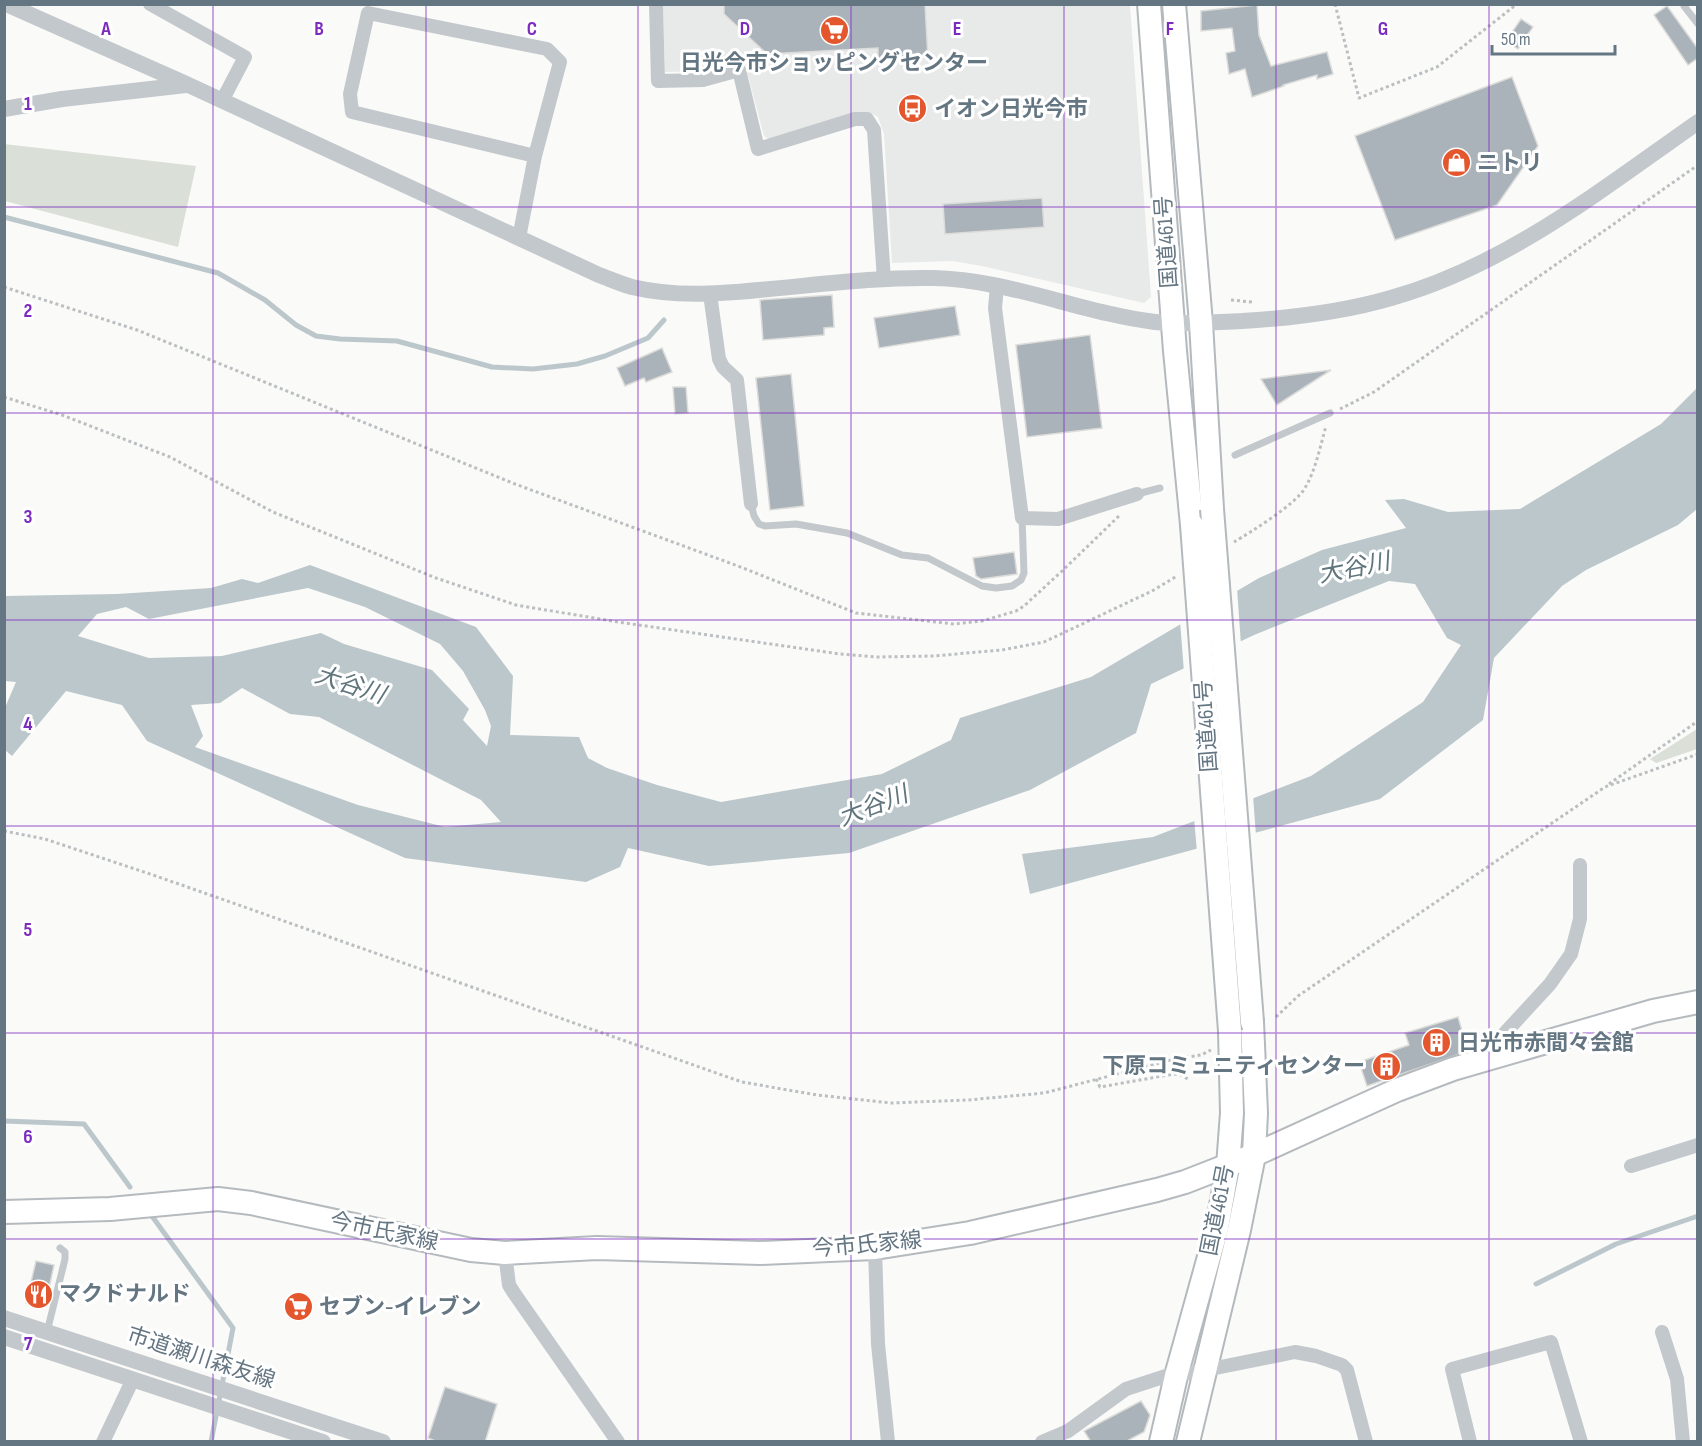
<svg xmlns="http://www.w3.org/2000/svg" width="1702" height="1446" viewBox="0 0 1702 1446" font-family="'Sofia Sans Condensed','Noto Sans JP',sans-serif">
	<rect width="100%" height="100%" fill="#fafaf8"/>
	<path fill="#e8e9e9" d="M663,5h467l21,292 -7,6 -162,-37 -30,-5 -60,2 -8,-129 -6,-17 -7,-4 -20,1 -77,28 -10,-6 -19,-72 -45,7 -35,1z"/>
	<g fill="#dadfd7">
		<path d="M4,144l192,22 -18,81 -173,-46z"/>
		<path d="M1697,729v20l-41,14 -6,-4z"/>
	</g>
	<path fill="#bbc7cb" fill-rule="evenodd" d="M1697,388v121l-19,16 -92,45 -24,16 -68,72 -11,62 -103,79 -350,95 -8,-40 131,-17 158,-61 112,-74 38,-57 -14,-7 -32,-54 -26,-3 -135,54 -103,49 -15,49 -106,57 -181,63 -140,13 -81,-18 -8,19 -34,15 -181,-24 -258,-117 -25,-36 -56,-14 -54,65 -7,-6 -1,-40 12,-28 -11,-1v-85l112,-2 94,-6 31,-9 16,4 52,-18 166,62 37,49 -3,59 69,2 9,21 19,10 50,17 64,17 161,-28 69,-34 9,-22 131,-41 168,-99 63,-28 84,-22 -21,-28 19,-1 44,13 72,-3 141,-85zM308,588l57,19 75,37 23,27 22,39 6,16 -4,20 -24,-26 6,-11 -37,-39 -88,-26 -23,-11 -99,23 -73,2 -71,-22 19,-22 29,-7 23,12zM242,688l48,26 29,3 162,83 20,22 -56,5 -87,-22 -163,-58 8,-11 -12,-31 29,-2z"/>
	<g fill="#fafaf8">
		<path d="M1237,588l4,57 -57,27 -4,-51z"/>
		<path d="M1253,795l3,41 -59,16 -3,-34z"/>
	</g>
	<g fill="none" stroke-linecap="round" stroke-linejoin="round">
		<g stroke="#bbc7cb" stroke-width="5">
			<path d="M4,217l214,56 47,27 31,25 20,11 24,3 57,2 95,26 41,2 44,-5 28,-8 43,-18 16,-18"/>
			<path d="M4,1121l80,3 46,63"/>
			<path d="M149,1212l84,116 -22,114"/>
			<path d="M1536,1284l80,-40 82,-28"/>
		</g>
	</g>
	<g fill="#aab3b9" stroke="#dcdcda" stroke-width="1.5">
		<path d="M724,4h201l3,54 -50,3v-13l-111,6 -43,-40z"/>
		<path d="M1257,5l2,30 12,31 56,-14 6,22 -16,5v-4l-34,10 1,1 -32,11 -7,-28 -16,5 -3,-21 9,-2 -3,-23 -31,3v-20z"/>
		<path d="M1667,6l31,43v9l-10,7 -34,-50z"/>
		<path d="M1521,19l12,8 -15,22 -12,-8z"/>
		<path d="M1512,77l26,69 -41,59 -102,35 -40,-104z"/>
		<path d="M1042,198l2,29 -99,7 -2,-30z"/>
		<path d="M832,295l2,32 -10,1v7l-61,5 -3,-40z"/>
		<path d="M955,306l5,29 -81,13 -5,-30z"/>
		<path d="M1090,335l12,93 -75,9 -11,-92z"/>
		<path d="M662,348l10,24 -26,10 -2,-4 -19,8 -8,-18z"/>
		<path d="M1331,370l-54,35 -16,-26z"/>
		<path d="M791,374l13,132 -34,4 -14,-132z"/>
		<path d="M673,387h13l2,26 -13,1z"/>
		<path d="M1014,552l3,22 -36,5 -5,-3 -3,-18z"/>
		<path d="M1458,1017l10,34 -101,35 -8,-24 50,-17 -4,-12z"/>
		<path d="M36,1261l18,4 -9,42 -19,-4z"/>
		<path d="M445,1387l52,17 -12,38h-47l-10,-4z"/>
		<path d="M1141,1401l9,14 -6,17 -19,10h-34l-7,-11z"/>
	</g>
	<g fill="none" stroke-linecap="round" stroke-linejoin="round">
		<defs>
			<path id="primary" d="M4,1212l106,-3 108,-10 33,4 220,47 34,3 92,-5 163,5 115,-5 95,-15 187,-43 28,-8 69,-27 143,-65 56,-21 200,-58 45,-9"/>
			<g id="trunk">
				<path d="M1149,4l26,347 17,174"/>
				<path d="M1174,4l27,319 11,186"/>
				<path d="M1161,1442l15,-66 41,-148 11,-62 4,-53 -2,-82"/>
				<path d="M1188,1442l51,-212 15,-75 2,-42 -4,-91"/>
			</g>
		</defs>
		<use href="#primary" stroke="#b5babe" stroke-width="26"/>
		<use href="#trunk" stroke="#b4b9bd" stroke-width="26"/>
		<g stroke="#bbbfc2" stroke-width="3" stroke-dasharray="3 3" stroke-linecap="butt">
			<path d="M1335,4l24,94 78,-31 80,-63"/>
			<path d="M4,287l133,43 378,154 223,82 118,47 98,11 28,-3 34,-10 8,-5 37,-34 59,-57"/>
			<path d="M1231,300l21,2"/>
			<path d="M4,397l58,18 108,42 103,55 163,66 80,27 102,17 222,32 38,3 55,-1 69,-6 42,-8 108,-51 25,-15"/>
			<path d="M1340,409l34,-17 324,-227"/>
			<path d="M1234,542c17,-10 62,-38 71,-54 11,-19 15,-41 21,-62"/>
			<path d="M1609,784l89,-63"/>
			<path d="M4,831l41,8 111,37 586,206 75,13 74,8 77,-3 76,-7 131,-34 26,-4 10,-5"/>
			<path d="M1276,1017l22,-21 307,-209 93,-33"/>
			<path d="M1096,1079l4,8 74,-13 8,1 7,5"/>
		</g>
		<g stroke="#c3c8cc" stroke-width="7">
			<path d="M1684,6l14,18"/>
			<path d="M1235,455l95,-42"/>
			<path d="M1137,494l23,-6"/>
			<path d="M751,504l3,12 5,8 6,2 31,-2 51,9 55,22 26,3 54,28 14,2 16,-2 9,-6 3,-7 -2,-55"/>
			<path d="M47,1332l18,-73v-7l-5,-4"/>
		</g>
		<g stroke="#c3c8cc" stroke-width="14">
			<path d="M150,4l95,53 -23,44"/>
			<path d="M656,4l2,77 45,-1 36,-10 19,79 97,-30h12l7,11 10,150"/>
			<path d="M519,238l16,-82 25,-94 -13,-13 -179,-36 -18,81 2,18 183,44"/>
			<path d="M997,286l-2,22 27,210 36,1 79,-25"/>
			<path d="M710,294l9,65 4,8 14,13 14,124"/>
			<path d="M1487,1059l5,-12 58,-63 21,-30 9,-35v-54"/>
			<path d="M1631,1166l67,-21"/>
			<path d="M875,1248l3,96 10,98"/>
			<path d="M505,1253l4,32 5,8 104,149"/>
			<path d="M1662,1332l15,47 6,63"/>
			<path d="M103,1442l30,-63"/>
			<path d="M1042,1442l26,-11 58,-42 43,-14 7,1 119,-24 21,4 26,9 5,5 19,72"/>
			<path d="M1470,1442l-18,-73 99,-27 30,100"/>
		</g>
		<g stroke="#c3c8cc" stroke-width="16">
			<path d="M6,4l176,78 417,193c11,4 22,9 33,12 42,10 85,7 127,3 58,-5 116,-13 174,-12 75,1 148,35 222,44 29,3 58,0 87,-1 51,-3 101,-9 149,-23 115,-32 211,-109 307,-176"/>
			<path d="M4,109l58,-10 124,-14"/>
			<path d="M4,1318l379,124"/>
			<path d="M4,1337l319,105"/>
		</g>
		<use href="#primary" stroke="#fff" stroke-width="22"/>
		<use href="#trunk" stroke="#fff" stroke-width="22"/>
		<defs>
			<g id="trunk-bridge">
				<path d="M1212,509l40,513"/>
				<path d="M1192,525l38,506"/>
			</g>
		</defs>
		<use href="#trunk-bridge" stroke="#b4b9bd" stroke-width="26" stroke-linecap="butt"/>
		<use href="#trunk-bridge" stroke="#fff" stroke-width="22"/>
	</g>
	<path fill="none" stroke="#7b2cbf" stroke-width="1.5" stroke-opacity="0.55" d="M213,4v1438M426,4v1438M638,4v1438M851,4v1438M1064,4v1438M1276,4v1438M1489,4v1438M4,207h1694M4,413h1694M4,620h1694M4,826h1694M4,1033h1694M4,1239h1694"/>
	<defs>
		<symbol id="supermarket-disc" viewBox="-11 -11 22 22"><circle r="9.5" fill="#e4572e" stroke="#fff"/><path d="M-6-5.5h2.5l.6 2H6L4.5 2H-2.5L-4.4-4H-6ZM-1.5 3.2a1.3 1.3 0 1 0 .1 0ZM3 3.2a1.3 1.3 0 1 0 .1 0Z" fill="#fff"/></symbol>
		<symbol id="bus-disc" viewBox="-11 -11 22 22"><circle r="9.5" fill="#e4572e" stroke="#fff"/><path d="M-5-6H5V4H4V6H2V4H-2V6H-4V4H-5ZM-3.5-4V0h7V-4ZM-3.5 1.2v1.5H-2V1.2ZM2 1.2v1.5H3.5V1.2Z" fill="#fff"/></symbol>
		<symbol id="shop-disc" viewBox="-11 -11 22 22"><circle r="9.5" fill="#e4572e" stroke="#fff"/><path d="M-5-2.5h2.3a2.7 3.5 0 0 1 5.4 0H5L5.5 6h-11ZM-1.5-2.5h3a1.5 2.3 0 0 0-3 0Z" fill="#fff"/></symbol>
		<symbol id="building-disc" viewBox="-11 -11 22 22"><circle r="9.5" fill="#e4572e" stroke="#fff"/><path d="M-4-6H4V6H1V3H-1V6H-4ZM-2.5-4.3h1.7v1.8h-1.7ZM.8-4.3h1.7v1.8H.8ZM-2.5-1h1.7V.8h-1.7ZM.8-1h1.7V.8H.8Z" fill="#fff"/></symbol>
		<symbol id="restaurant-disc" viewBox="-11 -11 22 22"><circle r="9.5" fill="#e4572e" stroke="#fff"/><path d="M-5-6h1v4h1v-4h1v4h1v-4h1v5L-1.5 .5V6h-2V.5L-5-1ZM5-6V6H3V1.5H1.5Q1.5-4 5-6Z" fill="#fff"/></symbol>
	</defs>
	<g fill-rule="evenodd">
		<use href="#supermarket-disc" x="818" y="14" width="33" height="33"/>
		<use href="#bus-disc" x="896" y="92" width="33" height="33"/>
		<use href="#shop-disc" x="1440" y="146" width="33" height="33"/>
		<use href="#building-disc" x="1420" y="1026" width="33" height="33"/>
		<use href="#building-disc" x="1370" y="1050" width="33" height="33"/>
		<use href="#restaurant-disc" x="22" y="1278" width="33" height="33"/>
		<use href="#supermarket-disc" x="282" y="1290" width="33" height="33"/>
	</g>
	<g text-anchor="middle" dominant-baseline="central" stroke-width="6" stroke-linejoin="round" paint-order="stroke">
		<g font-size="22" font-weight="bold" fill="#657683" stroke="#fff" text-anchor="start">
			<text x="834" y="63" text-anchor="middle">日光今市ショッピングセンター</text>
			<text x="934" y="109">イオン日光今市</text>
			<text x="1477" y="163">ニトリ</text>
			<text x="1458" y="1043">日光市赤間々会館</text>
			<text x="1365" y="1066" text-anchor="end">下原コミュニティセンター</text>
			<text x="59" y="1294">マクドナルド</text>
			<text x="319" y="1307">セブン-イレブン</text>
		</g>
		<g font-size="22" fill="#657683" stroke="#fff">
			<text transform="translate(1167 242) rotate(-94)">国道461号</text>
			<text transform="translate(1207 726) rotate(-94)">国道461号</text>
			<text transform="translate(1218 1210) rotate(-79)">国道461号</text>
			<text transform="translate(384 1232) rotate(12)">今市氏家線</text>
			<text transform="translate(867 1245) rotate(-5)">今市氏家線</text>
			<text transform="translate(201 1358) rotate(18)">市道瀬川森友線</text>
		</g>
		<g font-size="24" font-style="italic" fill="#60757c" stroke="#fff">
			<text transform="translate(1354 568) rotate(-11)">大谷川</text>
			<text transform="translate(350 685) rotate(18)">大谷川</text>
			<text transform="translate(873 806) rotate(-21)">大谷川</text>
		</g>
	</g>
	<g font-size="20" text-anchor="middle" font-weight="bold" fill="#7b2cbf" stroke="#fff" stroke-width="6" stroke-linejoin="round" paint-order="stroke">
		<text x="106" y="35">A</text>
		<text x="319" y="35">B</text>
		<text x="532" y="35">C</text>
		<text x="745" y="35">D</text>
		<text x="957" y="35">E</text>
		<text x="1170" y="35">F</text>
		<text x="1383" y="35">G</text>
		<text x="28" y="110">1</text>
		<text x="28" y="317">2</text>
		<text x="28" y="523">3</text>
		<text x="28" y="730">4</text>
		<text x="28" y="936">5</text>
		<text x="28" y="1143">6</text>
		<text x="28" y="1350">7</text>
	</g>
	<rect width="1702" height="1446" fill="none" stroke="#657683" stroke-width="12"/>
	<path d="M1492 45v9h123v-9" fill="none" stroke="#657683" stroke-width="3"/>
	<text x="1501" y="45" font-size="18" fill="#657683" stroke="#ffffff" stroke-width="4.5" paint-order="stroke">50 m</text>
</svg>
